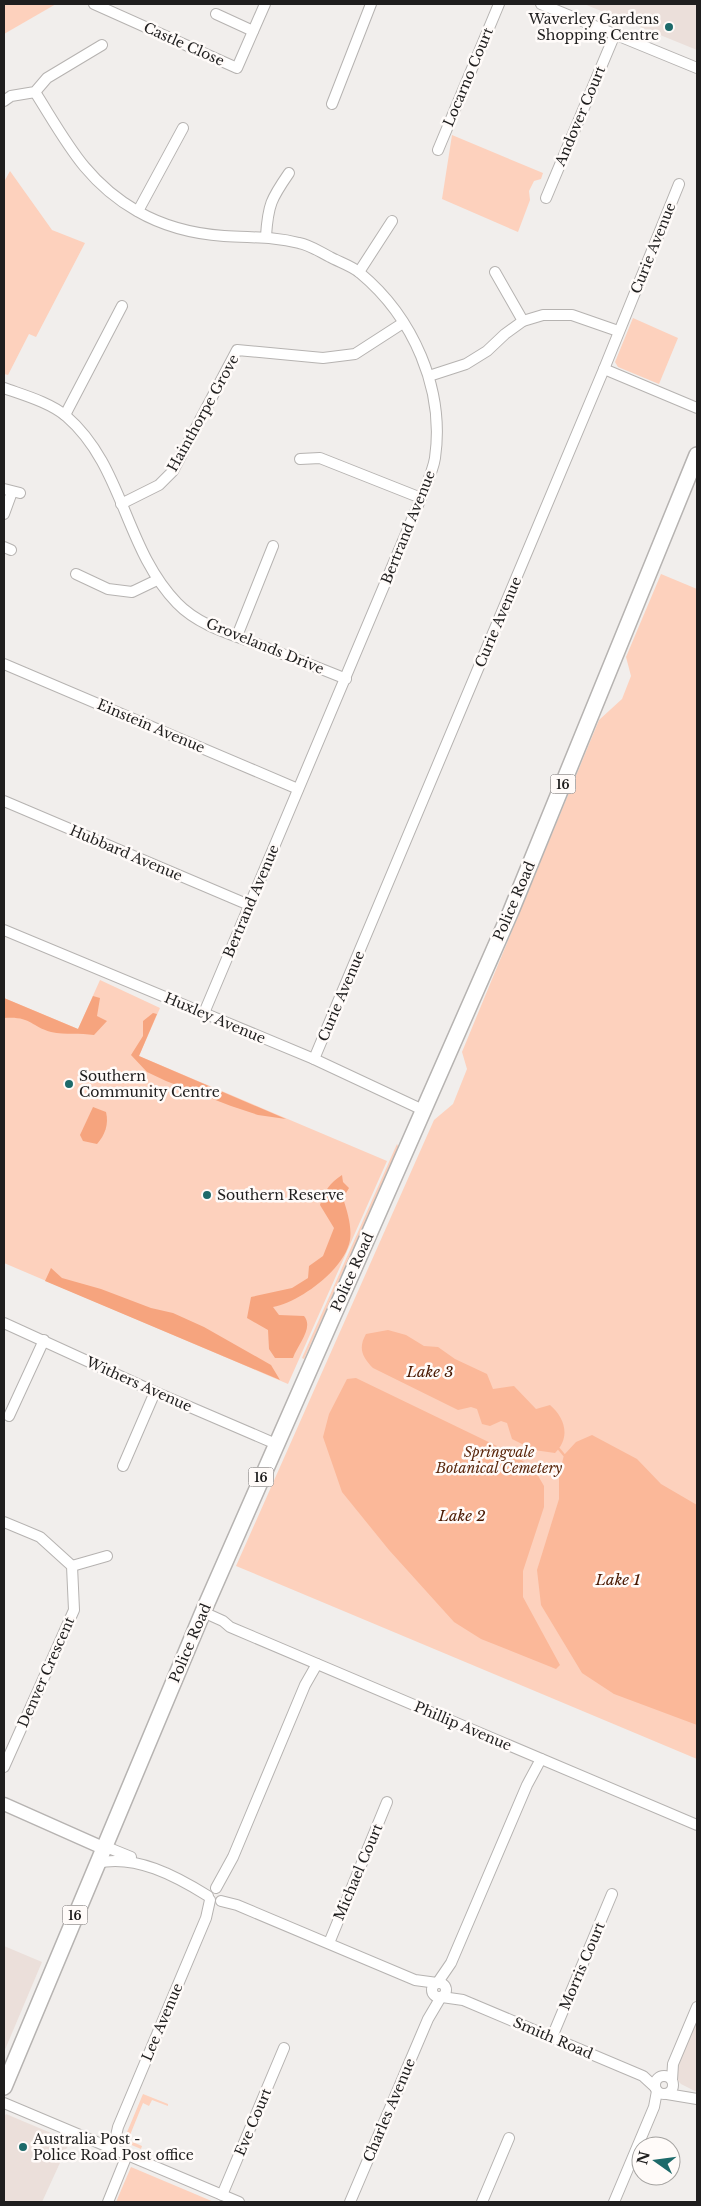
<svg xmlns="http://www.w3.org/2000/svg" width="701" height="2206" viewBox="0 0 701 2206" font-family="'Libre Baskerville',serif">
	<rect width="100%" height="100%" fill="#f1eeec"/>
	<g fill="#ebdfda">
		<path d="M584,4h113v46z"/>
		<path d="M4,1946l38,16 -38,90z"/>
		<path d="M697,2019v73l-16,-8 -5,-5 1,-11z"/>
		<path d="M6,2114l64,27 -28,61h-38v-85z"/>
	</g>
	<g fill="#fdd1bd">
		<path d="M4,4h52l-52,30z"/>
		<path d="M452,135l91,38 -2,6 -7,2 -5,10 1,9 -12,32 -76,-33z"/>
		<path d="M10,171l42,59 33,13 -49,94 -7,-3 -21,41 -4,-1v-192z"/>
		<path d="M633,318l45,20 -19,46 -41,-17 -3,-5z"/>
		<path d="M661,574l36,15v1170l-461,-193 198,-446 19,-16 14,-35 -5,-17 137,-332 23,-21 9,-23 -5,-19z"/>
		<path d="M100,980l60,28 -21,48 248,105 -99,223 -284,-121v-265l74,31z"/>
		<path d="M397,1144l2,4 -95,211 -2,-1z"/>
		<path d="M143,2094l25,10v2l-16,-6 -3,6 -6,-3 -15,37 14,6 -1,3 -14,-6 -2,-6z"/>
		<path d="M131,2167l83,35h-98z"/>
	</g>
	<g fill="#f6a47e">
		<path d="M93,996l7,2 -3,18 10,5 -13,14c-14,-2 -28,0 -43,-3 -21,-6 -20,-16 -47,-14v-20l74,31z"/>
		<path d="M153,1013l4,1 -18,42 147,63 -28,-4 -27,-9 -65,-25 -19,-9 -16,-17 12,-19v-15z"/>
		<path d="M93,1107l13,5c3,12 -1,23 -9,32l-14,-3 -3,-6z"/>
		<path d="M342,1175l1,7 6,6 -6,10c4,13 9,28 7,42 -5,29 -50,62 -77,67l6,8 25,1c10,12 -6,28 -11,42h-18l-6,-9 -1,-19 -21,-12 4,-21 41,-9 16,-10 1,-12 14,-10 11,-28 -14,-23c4,-14 10,-22 22,-30z"/>
		<path d="M51,1268l11,10 39,11 50,19 22,5 31,14 67,38 9,15 -235,-99z"/>
	</g>
	<g fill="#fbb899">
		<path d="M388,1330l18,5 18,11 14,1 17,12 32,15 6,15 21,-3 22,23 14,-4c15,13 21,32 5,48l-21,-3 -22,-11 -5,-16 -6,-2 -11,5 -8,-2 -5,-15 -6,-2 -13,3 -85,-42c-11,-11 -15,-20 -7,-34z"/>
		<path d="M356,1378l145,70 32,19 11,19v21l-21,64v26l37,68 -4,4 -75,-30 -27,-17 -65,-72 -47,-58 -19,-55 6,-23 18,-35z"/>
		<path d="M592,1435l45,24 24,25 36,21v220l-83,-31 -32,-21 -41,-68 -4,-35 22,-71v-24l5,-20 12,-13z"/>
	</g>
	<g fill="none" stroke-linecap="round" stroke-linejoin="round">
		<path stroke="#fbb899" stroke-width="2.5" d="M559,1449l5,6"/>
		<defs>
			<g id="minor">
				<path d="M94,4l143,64 28,-64"/>
				<path d="M541,4l156,64"/>
				<path d="M216,14l37,17"/>
				<path d="M35,92c31,49 50,89 102,119 26,15 58,23 87,25 27,2 49,0 75,7 11,2 21,9 31,14 9,5 22,9 30,16 53,44 85,116 75,185 -2,13 -9,27 -14,40l-217,515"/>
				<path d="M4,101l7,-5 24,-4 12,-14 55,-33"/>
				<path d="M332,104l39,-100"/>
				<path d="M438,150l61,-146"/>
				<path d="M546,198l69,-164"/>
				<path d="M138,211l45,-83"/>
				<path d="M266,236c2,-31 5,-37 23,-63"/>
				<path d="M359,272l33,-51"/>
				<path d="M495,272l28,49"/>
				<path d="M604,369l93,39"/>
				<path d="M429,376l37,-12 21,-13 18,-17 18,-13 20,-6h29l46,16"/>
				<path d="M4,388c19,7 45,14 62,28 58,50 58,132 111,187 21,22 53,31 80,41 30,12 60,23 89,35"/>
				<path d="M65,415l57,-109"/>
				<path d="M300,459l20,-1 101,40"/>
				<path d="M4,489l16,4"/>
				<path d="M121,504l38,-19 14,-14 64,-121 86,8 32,-4 48,-31"/>
				<path d="M4,514l8,-22"/>
				<path d="M4,547l7,3"/>
				<path d="M76,574l32,15 24,3 25,-12"/>
				<path d="M237,636l36,-90"/>
				<path d="M4,664l294,125"/>
				<path d="M4,801l245,104"/>
				<path d="M4,930l310,129 109,51"/>
				<path d="M314,1059l290,-690 75,-185"/>
				<path d="M4,1323l151,69 121,52"/>
				<path d="M9,1416l35,-76"/>
				<path d="M123,1466l32,-74"/>
				<path d="M4,1522l36,15 32,29 2,44 -70,157"/>
				<path d="M72,1566l35,-10"/>
				<path d="M203,1612l20,9 7,6 467,198"/>
				<path d="M104,1846l27,11"/>
				<path d="M97,1863c38,-9 79,13 111,33"/>
				<path d="M216,1888l17,-31 72,-172 12,-21"/>
				<path d="M221,1901l16,4 178,75 22,3"/>
				<path d="M329,1943l58,-141"/>
				<path d="M438,1982l13,-19 76,-178 14,-26"/>
				<circle cx="439" cy="1990" r="7"/>
				<path d="M442,1997l21,3 180,76 12,11"/>
				<path d="M552,2037l60,-143"/>
				<circle cx="664" cy="2085" r="9"/>
				<path d="M672,2080l1,-16 24,-57"/>
				<path d="M667,2094l30,5"/>
				<path d="M4,2103l235,99"/>
				<path d="M113,2149l5,-22 88,-209 4,-18"/>
				<path d="M222,2195l62,-147"/>
				<path d="M108,2202l19,-47"/>
				<path d="M350,2202l78,-183 13,-22"/>
				<path d="M482,2202l27,-64"/>
				<path d="M614,2202l40,-95 3,-16"/>
			</g>
			<path id="tertiary" d="M4,1804l99,44"/>
			<path id="primary" d="M4,2087l199,-475 308,-701 186,-456"/>
		</defs>
		<use href="#minor" stroke="#b6b3b1" stroke-width="12"/>
		<use href="#tertiary" stroke="#b6b3b1" stroke-width="15"/>
		<use href="#primary" stroke="#b6b3b1" stroke-width="18"/>
		<use href="#minor" stroke="#fff" stroke-width="10"/>
		<use href="#tertiary" stroke="#fff" stroke-width="12"/>
		<use href="#primary" stroke="#fff" stroke-width="15"/>
	</g>
	<g fill="#1d6a6a" stroke="#fffbf9" stroke-width="2">
		<circle cx="669" cy="27" r="5"/>
		<circle cx="69" cy="1084" r="5"/>
		<circle cx="207" cy="1195" r="5"/>
		<circle cx="23" cy="2147" r="5"/>
	</g>
	<g text-anchor="middle" dominant-baseline="central" stroke-width="5" stroke-linejoin="round" paint-order="stroke">
		<g fill="#fffbf9" stroke="#626060" stroke-width="1">
			<rect x="550.5" y="774.5" width="25" height="19" rx="4"/>
			<rect x="248.5" y="1467.5" width="25" height="19" rx="4"/>
			<rect x="62.5" y="1905.5" width="25" height="19" rx="4"/>
		</g>
		<g font-size="12" font-weight="bold" fill="#1f1e1e">
			<text x="563" y="784">16</text>
			<text x="261" y="1477">16</text>
			<text x="75" y="1915">16</text>
		</g>
		<g font-size="14" fill="#1f1e1e" stroke="#fffbf9" text-anchor="start">
			<text x="659" y="19" text-anchor="end">Waverley Gardens<tspan x="659" dy="16">Shopping Centre</tspan></text>
			<text x="79" y="1076">Southern<tspan x="79" dy="16">Community Centre</tspan></text>
			<text x="217" y="1195">Southern Reserve</text>
			<text x="33" y="2139">Australia Post -<tspan x="33" dy="16">Police Road Post office</tspan></text>
		</g>
		<g font-size="14" fill="#1f1e1e" stroke="#fffbf9">
			<text transform="translate(184 44) rotate(24)">Castle Close</text>
			<text transform="translate(468 77) rotate(-67)">Locarno Court</text>
			<text transform="translate(580 116) rotate(-67)">Andover Court</text>
			<text transform="translate(653 248) rotate(-68)">Curie Avenue</text>
			<text transform="translate(203 413) rotate(-61)">Hainthorpe Grove</text>
			<text transform="translate(408 527) rotate(-68)">Bertrand Avenue</text>
			<text transform="translate(498 622) rotate(-67)">Curie Avenue</text>
			<text transform="translate(265 646) rotate(22)">Grovelands Drive</text>
			<text transform="translate(151 726) rotate(23)">Einstein Avenue</text>
			<text transform="translate(126 853) rotate(23)">Hubbard Avenue</text>
			<text transform="translate(251 901) rotate(-67)">Bertrand Avenue</text>
			<text transform="translate(514 901) rotate(-67)">Police Road</text>
			<text transform="translate(341 996) rotate(-67)">Curie Avenue</text>
			<text transform="translate(215 1018) rotate(23)">Huxley Avenue</text>
			<text transform="translate(352 1272) rotate(-66)">Police Road</text>
			<text transform="translate(139 1384) rotate(24)">Withers Avenue</text>
			<text transform="translate(190 1643) rotate(-67)">Police Road</text>
			<text transform="translate(46 1672) rotate(-66)">Denver Crescent</text>
			<text transform="translate(463 1726) rotate(23)">Phillip Avenue</text>
			<text transform="translate(358 1872) rotate(-67)">Michael Court</text>
			<text transform="translate(582 1966) rotate(-67)">Morris Court</text>
			<text transform="translate(162 2022) rotate(-67)">Lee Avenue</text>
			<text transform="translate(553 2038) rotate(23)">Smith Road</text>
			<text transform="translate(389 2110) rotate(-67)">Charles Avenue</text>
			<text transform="translate(253 2122) rotate(-67)">Eve Court</text>
		</g>
		<g font-size="14" font-style="italic" fill="#5b280d" stroke="#fffbf9">
			<text x="499" y="1452">Springvale<tspan x="499" dy="16">Botanical Cemetery</tspan></text>
		</g>
		<g font-size="15" font-style="italic" fill="#491800" stroke="#fffbf9">
			<text x="430" y="1371">Lake 3</text>
			<text x="462" y="1515">Lake 2</text>
			<text x="618" y="1579">Lake 1</text>
		</g>
	</g>
	<rect width="701" height="2206" fill="none" stroke="#1f1e1e" stroke-width="10"/>
	<g transform="translate(656 2161) rotate(284)"><circle r="24" fill="#fffbf9" stroke="#a5a3a1"/>
	<path d="M0-4L9 19L0 12L-9 19Z" fill="#1d6a6a"/>
	<text y="-8" font-size="14" font-weight="bold" text-anchor="middle" fill="#1f1e1e">N</text>
	</g>
</svg>
